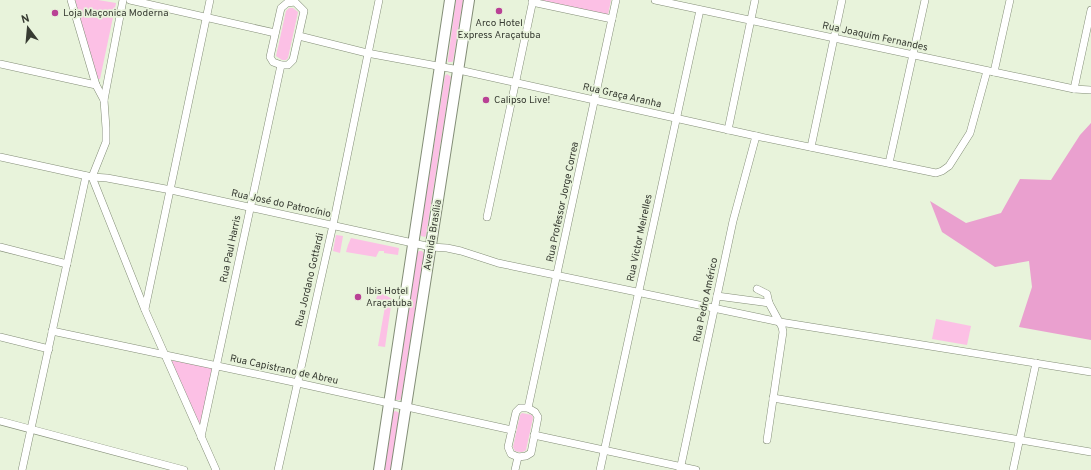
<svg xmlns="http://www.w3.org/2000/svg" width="1091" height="470" viewBox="0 0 1091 470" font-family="Overpass,sans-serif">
	<rect width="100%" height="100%" fill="#e8f3db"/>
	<g fill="#fcc0e5">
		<path d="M75,0h23l18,3 -16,76h-4z"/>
		<path d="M456,0h7l-10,61 -1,1h-4v-3z"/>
		<path d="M539,0h72l-3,15z"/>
		<path d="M289,8h4l5,4 -10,46 -2,2h-4l-6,-4 10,-45z"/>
		<path d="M447,74l4,3 -25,158 -1,2 -4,-1 -1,-2 25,-158z"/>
		<path d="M336,235l7,1 -3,17 -7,-2z"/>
		<path d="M351,238l48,10 -1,7 -14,-2v-2h-5l-3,6 -30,-5 2,-7z"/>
		<path d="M419,251h3l2,3 -23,145 -2,1h-3l-1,-3 22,-144z"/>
		<path d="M380,292l12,7 -7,48 -7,-1 8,-45 -10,-2 2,-5z"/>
		<path d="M936,319l35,7 -4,19 -35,-6z"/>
		<path d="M170,360l45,8 -14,66z"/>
		<path d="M395,411l3,1 2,3 -9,55h-7l8,-57z"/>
		<path d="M522,413l10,2 1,3 -7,32c-3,3 -7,2 -11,1l-2,-4 7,-32z"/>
	</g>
	<path fill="#eaa0cf" d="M1091,123v217l-72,-13 13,-40 -3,-26 -34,6 -53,-35 -12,-31 36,22 35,-10 19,-34 31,1 29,-45z"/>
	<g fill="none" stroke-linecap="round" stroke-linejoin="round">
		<defs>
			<g id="street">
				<path d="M71,0l25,85 8,15 2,28v14l-14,35 53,133 71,160"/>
				<path d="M130,0l145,33"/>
				<path d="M655,0l419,89 17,1"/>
				<path d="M295,2l9,9 -11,49 -5,5h-7l-8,-3 -3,-5 11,-49 6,-5z"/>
				<path d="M532,2l80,17"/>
				<path d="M299,36l68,17 92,17 297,66 180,37 6,-2 7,-5 21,-33 17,-62"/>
				<path d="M0,64l96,21"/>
				<path d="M994,72l16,-72"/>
				<path d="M1074,89l17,-79"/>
				<path d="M104,100l19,-100"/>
				<path d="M728,130l27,-130"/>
				<path d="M811,147l31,-147"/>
				<path d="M0,157l92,20 15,1 64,12 260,57 16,1 14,3 37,12 282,59 311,50"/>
				<path d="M889,163l36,-163"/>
				<path d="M487,217l46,-217"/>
				<path d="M0,247l67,17"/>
				<path d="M757,289l10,5 2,9 13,24 1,5 -16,108"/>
				<path d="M717,296l52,7"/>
				<path d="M145,309l65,-309"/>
				<path d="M52,331l246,52 214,47"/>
				<path d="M0,337l49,12"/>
				<path d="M773,398l318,54"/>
				<path d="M520,408h8l7,4 3,5 -7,36 -5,3 -8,1 -7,-3 -3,-7 8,-35z"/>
				<path d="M528,408l88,-408"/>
				<path d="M0,421l184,49"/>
				<path d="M534,435l162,35"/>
				<path d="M201,437l80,-372"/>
				<path d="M22,470l64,-294"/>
				<path d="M278,470l55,-245 46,-225"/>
				<path d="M515,470l3,-13"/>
				<path d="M600,470l100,-460"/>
				<path d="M680,470l53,-249 23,-85"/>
				<path d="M1013,470l23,-107"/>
			</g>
			<g id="secondary">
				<path d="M379,470l71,-470"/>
				<path d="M396,470l73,-470"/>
			</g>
		</defs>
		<use href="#street" stroke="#838d77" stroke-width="8"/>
		<use href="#secondary" stroke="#838d77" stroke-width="12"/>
		<use href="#street" stroke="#fff" stroke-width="7"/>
		<use href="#secondary" stroke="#fff" stroke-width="10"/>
	</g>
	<g fill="#b94195" stroke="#e8f3db" stroke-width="1.5">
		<circle cx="499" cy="11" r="4"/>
		<circle cx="55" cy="13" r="4"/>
		<circle cx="486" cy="100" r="4"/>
		<circle cx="358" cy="297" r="4"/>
	</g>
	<g text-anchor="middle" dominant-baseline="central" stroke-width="3.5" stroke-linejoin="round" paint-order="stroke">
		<g font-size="10" fill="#373b32" stroke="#e8f3db" text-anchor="start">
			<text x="63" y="13">Loja Maçonica Moderna</text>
			<text x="499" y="23" text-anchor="middle">Arco Hotel<tspan x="499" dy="12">Express Araçatuba</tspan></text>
			<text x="494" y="100">Calipso Live!</text>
			<text x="366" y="291">Ibis Hotel<tspan x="366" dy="12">Araçatuba</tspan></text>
		</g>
		<g font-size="10" fill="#373b32" stroke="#e8f3db">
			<text transform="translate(875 37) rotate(12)">Rua Joaquim Fernandes</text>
			<text transform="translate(622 96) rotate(13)">Rua Graça Aranha</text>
			<text transform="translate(563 202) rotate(-78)">Rua Professor Jorge Correa</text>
			<text transform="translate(281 204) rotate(12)">Rua José do Patrocínio</text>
			<text transform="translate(433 235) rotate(-81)">Avenida Brasília</text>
			<text transform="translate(640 238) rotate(-78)">Rua Victor Meirelles</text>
			<text transform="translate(231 249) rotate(-78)">Rua Paul Harris</text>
			<text transform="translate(310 280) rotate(-77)">Rua Jordano Gottardi</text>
			<text transform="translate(706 300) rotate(-78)">Rua Pedro Américo</text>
			<text transform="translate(284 370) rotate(12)">Rua Capistrano de Abreu</text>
		</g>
	</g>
	<g transform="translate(28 28) rotate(344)" stroke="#e8f3db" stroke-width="3" paint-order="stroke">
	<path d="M0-3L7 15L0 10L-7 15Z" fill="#373b32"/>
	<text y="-6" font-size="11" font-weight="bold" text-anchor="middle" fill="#373b32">N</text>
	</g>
</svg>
